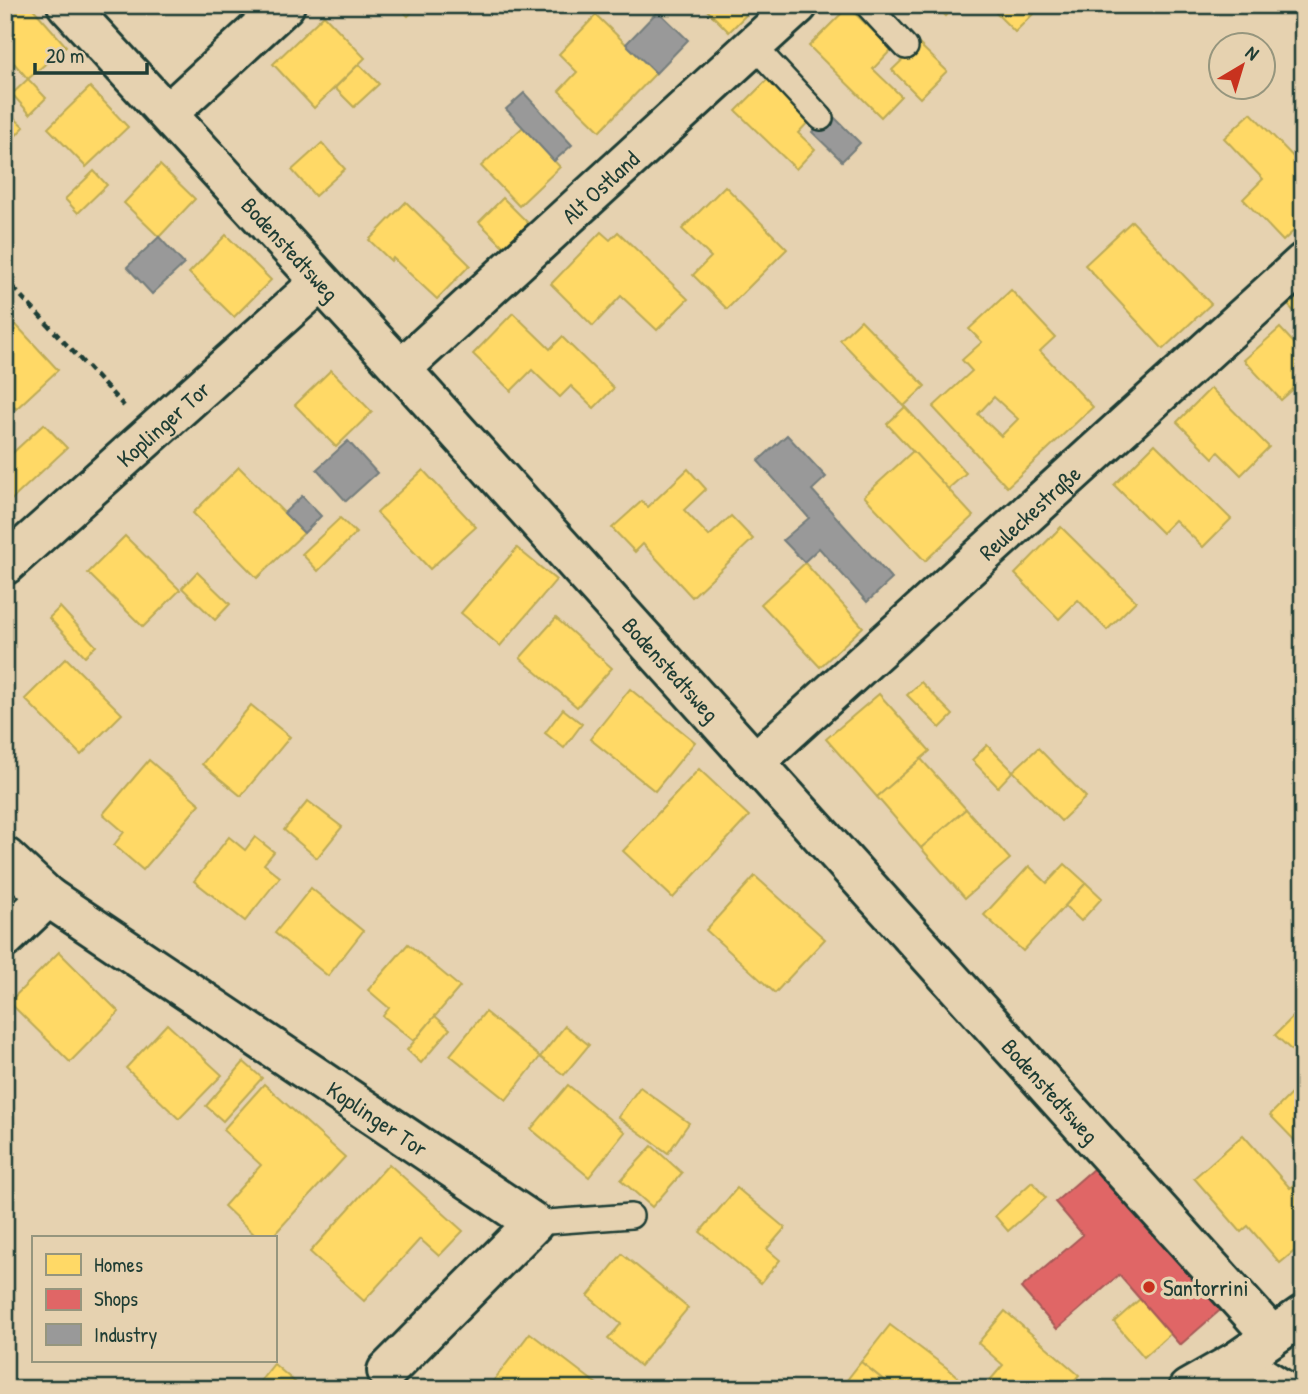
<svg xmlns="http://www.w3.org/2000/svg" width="1308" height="1394" viewBox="0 0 1308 1394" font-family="'Patrick Hand',sans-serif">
	<rect width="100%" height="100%" fill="#e6d2b0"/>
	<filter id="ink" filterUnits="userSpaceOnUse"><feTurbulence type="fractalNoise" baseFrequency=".0143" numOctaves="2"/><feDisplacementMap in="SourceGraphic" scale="14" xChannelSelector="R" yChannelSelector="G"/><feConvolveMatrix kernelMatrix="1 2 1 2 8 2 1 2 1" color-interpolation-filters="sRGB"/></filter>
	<g filter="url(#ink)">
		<g fill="#ffd966" stroke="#bcaa57" stroke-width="2" fill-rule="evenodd">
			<path d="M5,5h25l36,41 -38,33 -23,-26z"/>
			<path d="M397,5h22l-11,11z"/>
			<path d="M702,5h54l-27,27z"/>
			<path d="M935,5h21l-10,11z"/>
			<path d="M988,5h50l2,2 -25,25z"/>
			<path d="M848,7l44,42 -19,20 28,27 -20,21 -72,-71z"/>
			<path d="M324,15l41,43 -51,50 -41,-44z"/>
			<path d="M596,15l60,58 -56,58 -41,-40 18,-19 -18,-18z"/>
			<path d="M919,44l28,27 -27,27 -28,-28z"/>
			<path d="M359,64l20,20 -25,23 -19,-19z"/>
			<path d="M769,78l42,41 -13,14 17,16 -19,20 -60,-58z"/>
			<path d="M28,79l18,19 -16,16 -18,-20z"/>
			<path d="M90,87l38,40 -42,40 -38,-39z"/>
			<path d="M1251,113l52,54v55l-20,19 -40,-42 20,-20 -39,-41z"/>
			<path d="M10,114l14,13 -19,20v-28z"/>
			<path d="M523,127l37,40 -41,39 -38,-40z"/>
			<path d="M322,143l23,26 -30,27 -23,-26z"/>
			<path d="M160,165l35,34 -36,38 -35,-34z"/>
			<path d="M94,171l13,14 -29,28 -13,-14z"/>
			<path d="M725,186l62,63 -60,60 -34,-34 18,-18 -29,-28z"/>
			<path d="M503,198l27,27 -24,24 -27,-27z"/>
			<path d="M406,202l64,63 -33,34 -44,-41 -2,3 -22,-21z"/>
			<path d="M1132,221l79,83 -48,45 -78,-84z"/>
			<path d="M601,232l9,8 8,-8 70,67 -31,31 -36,-34 -28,30 -42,-42z"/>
			<path d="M226,235l45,45 -37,37 -45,-44z"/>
			<path d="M1303,287v34l-17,-18z"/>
			<path d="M1011,290l44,47 -15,14 53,56 -86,80 -74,-80 39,-36 -10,-11 20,-18 -13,-13zM994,397l24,22 -17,17 -23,-22z"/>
			<path d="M5,313l53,57 -42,39 -11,-12z"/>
			<path d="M513,313l37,36 12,-12 52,51 -20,20 -23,-22 -11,11 -28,-27 -21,21 -38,-37z"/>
			<path d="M861,320l64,66 -21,20 -64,-66z"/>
			<path d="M1280,328l23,25v35l-4,-4 -18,16 -37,-40z"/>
			<path d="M331,370l41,42 -36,35 -41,-42z"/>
			<path d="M1211,388l58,59 -28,28 -23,-23 -5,6 -36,-36z"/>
			<path d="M905,407l61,66 -18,16 -61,-65z"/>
			<path d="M44,424l23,24 -62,58v-46z"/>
			<path d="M1155,444l76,75 -28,28 -28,-27 -13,13 -48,-48z"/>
			<path d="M913,451l60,65 -48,45 -61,-65z"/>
			<path d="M239,467l65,66 -47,45 -64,-65z"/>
			<path d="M688,469l18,20 -22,21 25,26 22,-20 22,23 -61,58 -49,-53 -8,8 -23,-24 30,-27 6,6z"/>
			<path d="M423,470l53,57 -46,42 -53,-56z"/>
			<path d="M340,518l16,15 -38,38 -16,-17z"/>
			<path d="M1061,527l75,74 -29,29 -29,-30 -19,19 -44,-45z"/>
			<path d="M125,536l55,54 -37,37 -55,-54z"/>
			<path d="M517,548l39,32 -56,66 -39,-33z"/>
			<path d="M805,563l58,64 -43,40 -59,-63z"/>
			<path d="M197,572l33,32 -15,16 -33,-32z"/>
			<path d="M60,607l36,39 -11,10 -36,-38z"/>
			<path d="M556,618l56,50 -35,39 -57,-49z"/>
			<path d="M66,658l56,56 -41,41 -56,-56z"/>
			<path d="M921,682l32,33 -13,13 -33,-33z"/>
			<path d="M630,689l65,53 -40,49 -65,-52z"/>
			<path d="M879,694l51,57 -53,46 -51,-58z"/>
			<path d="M251,705l39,32 -49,59 -39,-32z"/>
			<path d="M563,709l19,15 -18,24 -19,-15z"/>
			<path d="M987,745l26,26 -15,16 -26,-27z"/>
			<path d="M1038,748l48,49 -25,24 -48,-50z"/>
			<path d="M921,759l45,50 -45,39 -44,-51z"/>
			<path d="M149,760l51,44 -57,66 -29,-25 10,-13 -21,-18z"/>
			<path d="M699,769l50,47 -76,82 -50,-47z"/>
			<path d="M308,801l34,26 -25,31 -33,-28z"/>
			<path d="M966,809l44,50 -45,39 -44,-50z"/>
			<path d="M229,837l16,13 10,-13 19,15 -10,12 16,13 -35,44 -51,-40z"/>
			<path d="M1065,864l21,19 -63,68 -39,-36 45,-49 18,17z"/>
			<path d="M755,876l70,63 -50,54 -69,-63z"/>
			<path d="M1086,883l16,15 -21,23 -16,-15z"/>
			<path d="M311,888l52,43 -35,45 -53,-43z"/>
			<path d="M408,944l52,43 -46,54 -31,-25 6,-8 -21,-18z"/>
			<path d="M59,952l60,60 -49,50 -61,-60z"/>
			<path d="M485,1012l55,45 -34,43 -56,-45z"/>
			<path d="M435,1016l15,13 -29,34 -14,-13z"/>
			<path d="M1293,1017l10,9v35l-28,-26z"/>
			<path d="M167,1024l55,51 -43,44 -53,-51z"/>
			<path d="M565,1026l24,19 -25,30 -24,-18z"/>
			<path d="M244,1062l18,16 -39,43 -17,-15z"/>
			<path d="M1303,1082v67l-33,-34z"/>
			<path d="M264,1084l81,73 -74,81h-13l-34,-32 37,-41 -38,-35z"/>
			<path d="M568,1085l57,47 -36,45 -58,-48z"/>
			<path d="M640,1087l49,36 -21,30 -50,-36z"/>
			<path d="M1243,1135l47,53 9,-8 4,5v59l-23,19 -32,-37 -7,6 -47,-54z"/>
			<path d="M652,1146l30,27 -30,34 -31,-27z"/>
			<path d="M389,1164l74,67 -24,25 -19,-17 -56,62 -54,-49z"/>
			<path d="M1032,1182l14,16 -38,33 -13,-15z"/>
			<path d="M737,1188l48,40 -18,21 13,11 -19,23 -61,-51z"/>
			<path d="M622,1254l66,54 -48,58 -32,-27 13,-15 -33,-28z"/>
			<path d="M1140,1299l30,35 -26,23 -30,-35z"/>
			<path d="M1005,1311l74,64 -12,14h-79l-3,-3 18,-21 -25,-22z"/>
			<path d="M890,1325l61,46 20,18h-58l-5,-4 -3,4h-10l-34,-27z"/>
			<path d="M530,1333l68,52 -2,4h-100l-5,-5z"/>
			<path d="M861,1362l31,25 -1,2h-51z"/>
			<path d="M274,1364l29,25h-49z"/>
		</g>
		<path fill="#e06666" stroke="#a65a57" stroke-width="2" d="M1100,1163l125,143 -45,39 -61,-70 -62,54 -36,-41 62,-53 -28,-33z"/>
		<g fill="#999" stroke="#747d7b" stroke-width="2">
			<path d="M658,11l30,29 -32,33 -30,-29z"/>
			<path d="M524,93l48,52 -18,16 -48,-52z"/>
			<path d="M830,113l30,30 -18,18 -30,-29z"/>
			<path d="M159,237l25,27 -32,30 -25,-27z"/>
			<path d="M787,435l39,42 -14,13 80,89 -25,23 -48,-54 -15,14 -21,-22 26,-22 -51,-57z"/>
			<path d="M348,441l29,32 -31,28 -29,-32z"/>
			<path d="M302,496l19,20 -17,17 -20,-20z"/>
		</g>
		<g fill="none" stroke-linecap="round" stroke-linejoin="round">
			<defs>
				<g id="lane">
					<path d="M867,5l39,42"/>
					<path d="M754,46l67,72"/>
					<path d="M534,1223l97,-7"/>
				</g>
				<g id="street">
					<path id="s1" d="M67,5l334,364 871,967"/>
					<path d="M168,113l117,-108"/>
					<path id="s2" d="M401,369l397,-364"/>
					<path id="s3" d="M5,565l314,-282"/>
					<path id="s4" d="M755,762l548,-499"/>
					<path d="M5,857l43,40 -43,41"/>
					<path id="s5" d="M48,897l486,326 -147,148"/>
					<path d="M1237,1361l44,28"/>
				</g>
				<path id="secondary" d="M1188,1389l49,-28 66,-46"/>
			</defs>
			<use href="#lane" stroke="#1f3d34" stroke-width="28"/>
			<use href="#street" stroke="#1f3d34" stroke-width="44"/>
			<use href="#secondary" stroke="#1f3d34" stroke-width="44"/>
			<path stroke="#1f3d34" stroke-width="4.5" stroke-dasharray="7 5" stroke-linecap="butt" d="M5,279l119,127"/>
			<use href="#lane" stroke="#e6d2b0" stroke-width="23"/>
			<use href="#street" stroke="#e6d2b0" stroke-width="38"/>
			<use href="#secondary" stroke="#e6d2b0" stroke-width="38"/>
		</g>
	</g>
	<circle fill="#c8321e" stroke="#e6d2b0" stroke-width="2.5" cx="1149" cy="1287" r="7"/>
	<g text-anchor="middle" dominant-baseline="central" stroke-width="7" stroke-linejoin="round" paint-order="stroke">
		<g font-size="23" fill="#1f3d34" stroke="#e6d2b0">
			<text stroke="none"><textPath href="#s2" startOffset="270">Alt Ostland</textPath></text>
			<text stroke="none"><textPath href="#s1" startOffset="331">Bodenstedtsweg</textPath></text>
			<text stroke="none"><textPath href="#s3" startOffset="212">Koplinger Tor</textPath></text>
			<text stroke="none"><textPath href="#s4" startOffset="371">Reuleckestraße</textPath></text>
			<text stroke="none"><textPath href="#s1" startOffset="898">Bodenstedtsweg</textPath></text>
			<text stroke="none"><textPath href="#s1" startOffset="1465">Bodenstedtsweg</textPath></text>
			<text stroke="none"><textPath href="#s5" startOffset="397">Koplinger Tor</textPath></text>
		</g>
		<g font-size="23" fill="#1f3d34" stroke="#e6d2b0" text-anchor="start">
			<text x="1163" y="1287">Santorrini</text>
		</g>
	</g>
	<rect width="1308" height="1394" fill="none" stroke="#e6d2b0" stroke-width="28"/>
	<rect x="14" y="14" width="1280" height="1366" fill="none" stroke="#1f3d34" stroke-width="2.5" filter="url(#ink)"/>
	<rect x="32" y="1236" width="245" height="126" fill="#e6d2b0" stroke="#96967e" stroke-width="2"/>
	<rect x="46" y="1254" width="35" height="21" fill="#ffd966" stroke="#96967e" stroke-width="2"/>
	<text x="94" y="1272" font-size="21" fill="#1f3d34">Homes</text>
	<rect x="46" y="1289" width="35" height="21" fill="#e06666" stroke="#96967e" stroke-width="2"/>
	<text x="94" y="1306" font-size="21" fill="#1f3d34">Shops</text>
	<rect x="46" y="1324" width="35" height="21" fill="#999999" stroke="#96967e" stroke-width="2"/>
	<text x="94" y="1342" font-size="21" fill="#1f3d34">Industry</text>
	<g transform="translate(1242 66) rotate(38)"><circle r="33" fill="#e6d2b0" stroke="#96967e" stroke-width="2"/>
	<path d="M0-5L12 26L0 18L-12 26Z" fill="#c8321e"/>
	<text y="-10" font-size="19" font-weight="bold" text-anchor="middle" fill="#1f3d34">N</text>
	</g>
	<path d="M35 63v10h112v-10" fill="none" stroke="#1f3d34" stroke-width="3.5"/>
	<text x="46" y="63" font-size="21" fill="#1f3d34" stroke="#e6d2b0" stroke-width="5" paint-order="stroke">20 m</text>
</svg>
